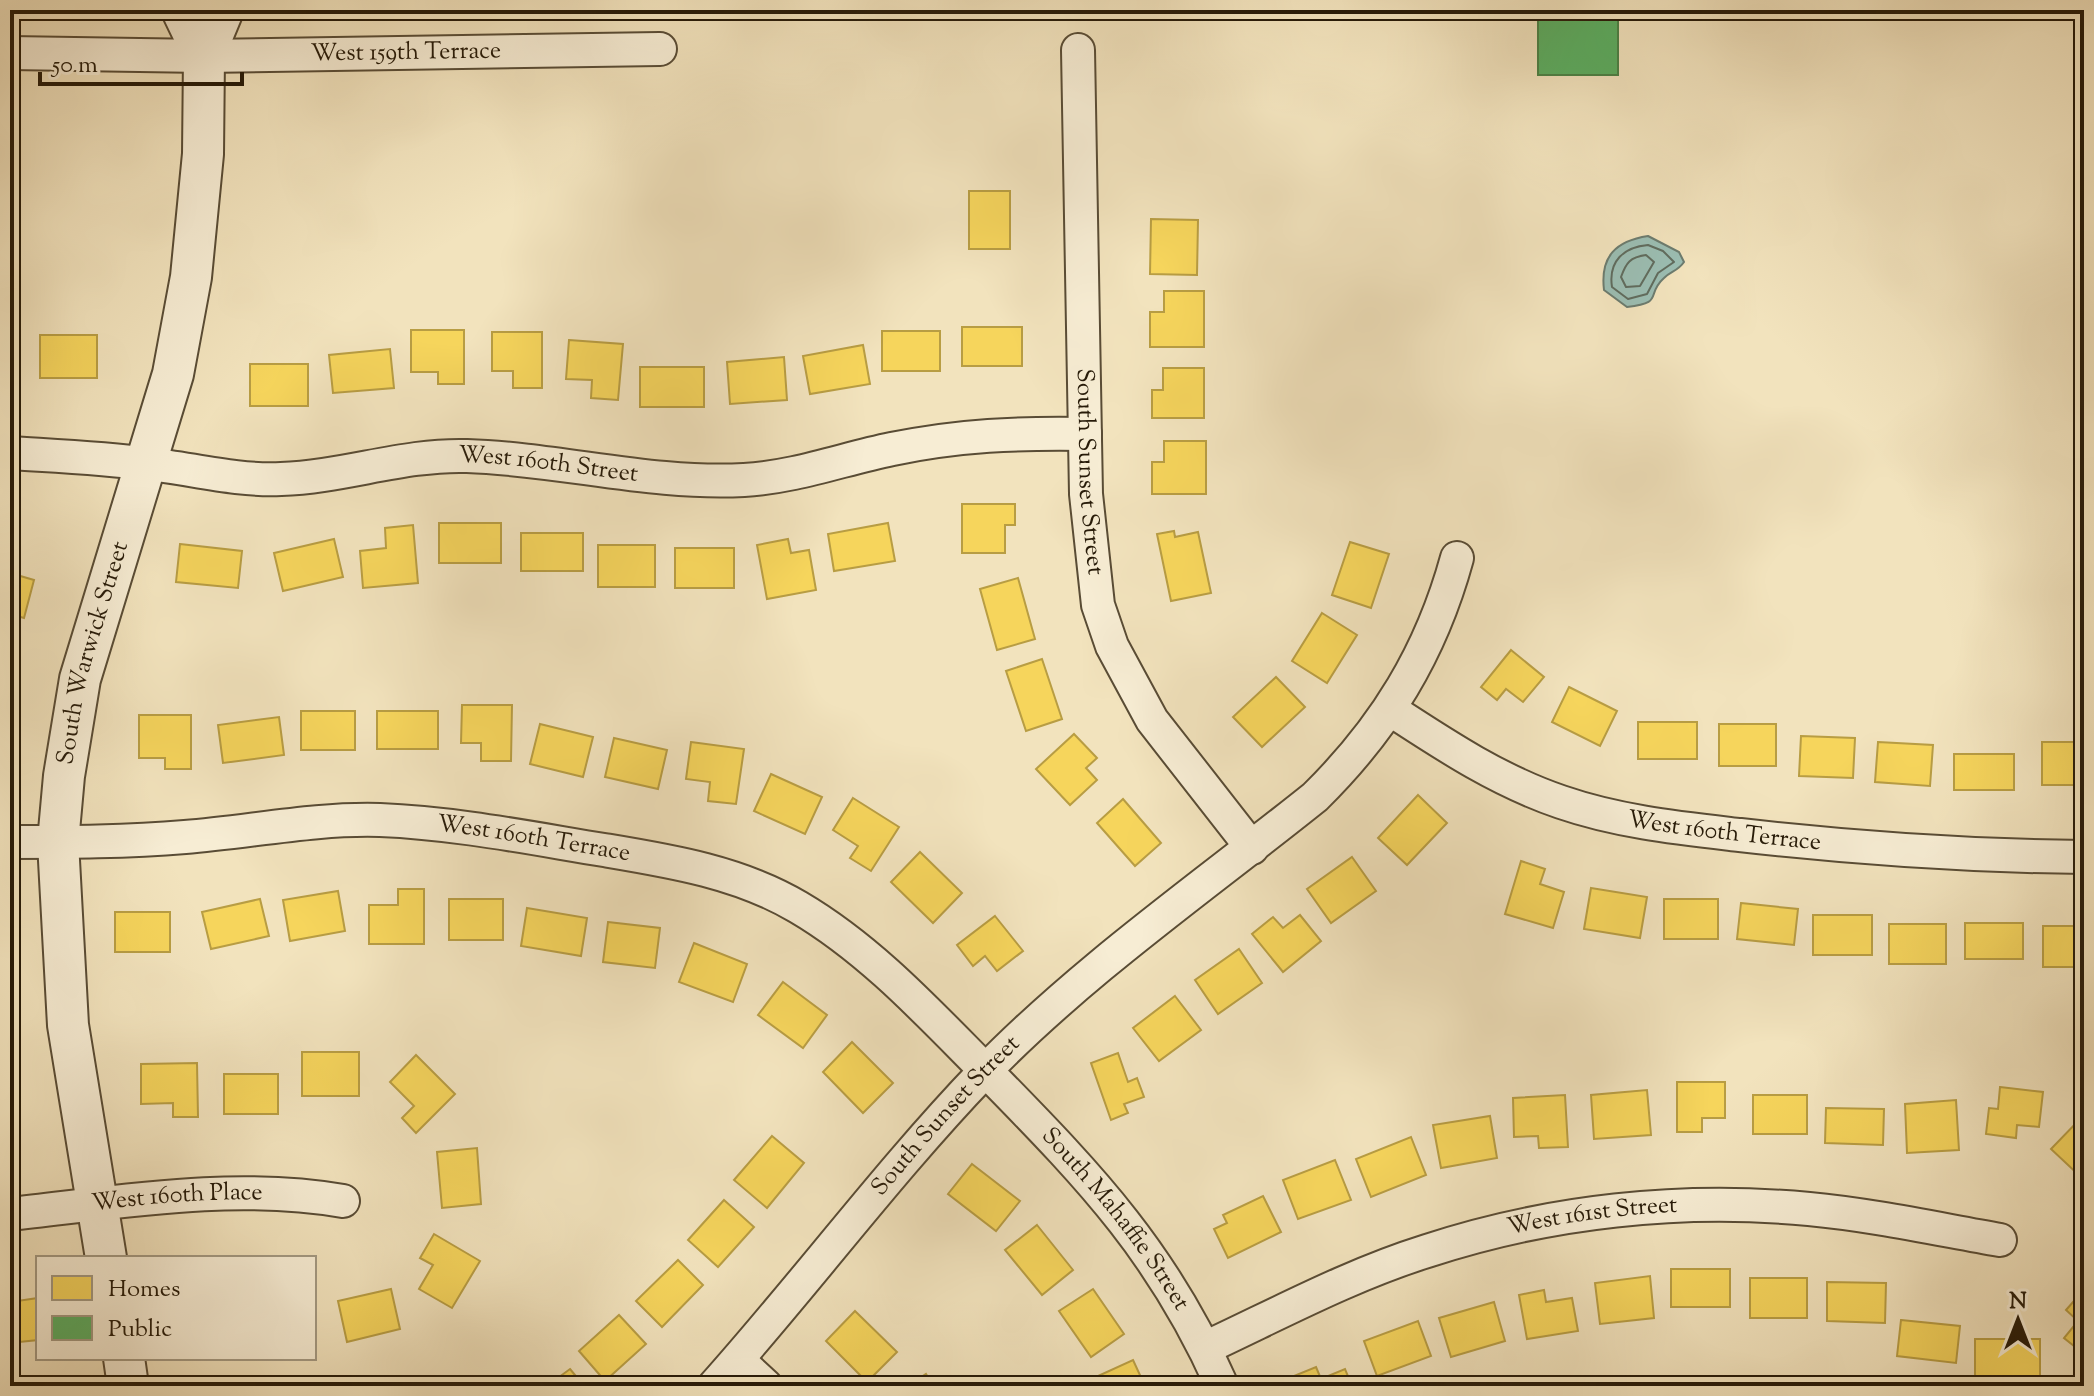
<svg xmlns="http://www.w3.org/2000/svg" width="2094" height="1396" viewBox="0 0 2094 1396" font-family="'Sorts Mill Goudy',serif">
	<rect width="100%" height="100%" fill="#f2e3bd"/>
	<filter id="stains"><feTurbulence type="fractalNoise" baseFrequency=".0025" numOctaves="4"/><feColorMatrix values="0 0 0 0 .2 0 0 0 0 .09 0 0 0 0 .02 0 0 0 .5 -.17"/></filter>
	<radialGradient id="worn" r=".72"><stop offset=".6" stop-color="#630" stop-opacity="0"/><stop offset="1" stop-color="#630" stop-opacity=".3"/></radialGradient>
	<path fill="#9bbeb3" stroke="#6c7c6f" stroke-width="2" d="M1648,236l31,16 5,10c-6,9 -13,9 -20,16 -19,17 1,25 -37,29l-23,-17c-4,-34 12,-49 44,-54z"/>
	<g fill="#f6d55c" stroke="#b89d43" stroke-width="2">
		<rect x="969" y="191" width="41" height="58"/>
		<path d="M1151,219l47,1 -1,55 -47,-1z"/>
		<path d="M1164,291h40v56h-54v-35h14z"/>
		<rect x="10" y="308" width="9" height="42"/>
		<rect x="962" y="327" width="60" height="39"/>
		<path d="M411,330h53v54h-26v-12h-27z"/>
		<rect x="882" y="331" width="58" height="40"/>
		<path d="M492,332h50v56h-29v-17h-21z"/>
		<rect x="40" y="335" width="57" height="43"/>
		<path d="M569,340l54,4 -5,56 -27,-2 1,-18 -26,-1z"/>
		<path d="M863,345l7,39 -60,10 -7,-38z"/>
		<path d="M390,349l4,39 -61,5 -4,-38z"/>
		<path d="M784,357l3,43 -57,4 -3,-42z"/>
		<rect x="250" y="364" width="58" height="42"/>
		<rect x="640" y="367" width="64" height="40"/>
		<path d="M1163,368h41v50h-52v-28h11z"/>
		<path d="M1164,441h42v53h-54v-32h12z"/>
		<path d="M962,504h53v21h-10v28h-43z"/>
		<rect x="439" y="523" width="62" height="40"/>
		<path d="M888,523l7,38 -61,10 -6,-37z"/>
		<path d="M413,525l5,58 -55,5 -3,-37 26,-3 -1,-20z"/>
		<path d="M1174,531l1,6 23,-5 13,61 -40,8 -14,-67z"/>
		<rect x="521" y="533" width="62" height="38"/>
		<path d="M334,539l9,38 -60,14 -9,-38z"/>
		<path d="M788,539l3,14 18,-3 7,40 -49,9 -10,-54z"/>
		<path d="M1350,542l39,12 -18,54 -39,-13z"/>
		<path d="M180,544l62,7 -4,37 -62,-6z"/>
		<rect x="598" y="545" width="57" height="42"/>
		<rect x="675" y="548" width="59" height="40"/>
		<path d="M10,573l24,7 -10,38 -14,-4z"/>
		<path d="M1018,578l17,61 -38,11 -17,-61z"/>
		<path d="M1322,613l35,22 -30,48 -35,-22z"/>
		<path d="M1511,650l33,27 -21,25 -17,-13 -9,11 -16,-13z"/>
		<path d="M1042,659l20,60 -36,12 -20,-60z"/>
		<path d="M1276,677l29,30 -43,40 -29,-30z"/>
		<path d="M1569,687l48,24 -17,35 -48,-24z"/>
		<path d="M462,705h50l-1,56h-30v-18h-20z"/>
		<rect x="301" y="711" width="54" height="39"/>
		<rect x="377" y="711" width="61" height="38"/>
		<path d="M139,715h52v54h-26v-11h-26z"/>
		<path d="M279,717l5,38 -61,8 -5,-38z"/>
		<rect x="1638" y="722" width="59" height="37"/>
		<path d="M540,724l53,13 -10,40 -53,-13z"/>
		<rect x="1719" y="724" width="57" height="42"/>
		<path d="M1074,734l23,24 -11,10 11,12 -27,25 -34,-36z"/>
		<path d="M1801,736l54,2 -2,40 -54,-2z"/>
		<path d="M614,738l53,12 -9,39 -53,-12z"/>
		<path d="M691,742l53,7 -8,55 -28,-3 2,-19 -24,-3z"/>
		<path d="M1878,742l55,3 -3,41 -55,-4z"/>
		<rect x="2042" y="742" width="42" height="43"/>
		<rect x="1954" y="754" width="60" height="36"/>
		<path d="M771,774l51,23 -17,37 -51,-23z"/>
		<path d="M1418,795l29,28 -40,42 -29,-27z"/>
		<path d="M853,798l46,29 -28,44 -21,-13 8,-12 -25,-16z"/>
		<path d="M1123,799l38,44 -26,23 -38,-43z"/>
		<path d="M920,852l42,41 -29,30 -42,-41z"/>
		<path d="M1352,857l24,34 -45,32 -24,-34z"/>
		<path d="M1521,861l24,8 -5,15 24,8 -11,36 -48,-14z"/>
		<path d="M1591,888l56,9 -7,41 -56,-9z"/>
		<path d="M398,889h26v55h-55v-39h29z"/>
		<path d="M338,891l7,40 -55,10 -7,-41z"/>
		<path d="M260,899l9,37 -58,13 -9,-37z"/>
		<rect x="449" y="899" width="54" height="41"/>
		<rect x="1664" y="899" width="54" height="40"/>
		<path d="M1741,903l57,6 -4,36 -57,-6z"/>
		<path d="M527,908l60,10 -6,38 -60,-10z"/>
		<rect x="115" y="912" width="55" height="40"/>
		<path d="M1300,915l21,26 -38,31 -31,-38 21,-17 10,11z"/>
		<rect x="1813" y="915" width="59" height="40"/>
		<path d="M995,916l28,35 -26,20 -12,-15 -12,10 -16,-21z"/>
		<path d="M608,922l52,6 -5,40 -52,-6z"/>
		<rect x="1965" y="923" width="58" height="36"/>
		<rect x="1889" y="924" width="57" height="40"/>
		<rect x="2043" y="926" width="41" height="41"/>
		<path d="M694,943l53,21 -14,38 -54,-20z"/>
		<path d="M1239,949l23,34 -44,31 -23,-34z"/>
		<path d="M783,982l44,33 -24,33 -45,-33z"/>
		<path d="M1175,996l26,34 -42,31 -26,-33z"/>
		<path d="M852,1042l41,41 -30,30 -40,-41z"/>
		<rect x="302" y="1052" width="57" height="44"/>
		<path d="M1118,1053l10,29 9,-4 7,19 -20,7 4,9 -17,7 -20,-57z"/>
		<path d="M416,1055l39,39 -39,39 -14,-15 12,-12 -24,-24z"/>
		<path d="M197,1063l1,54h-25v-14l-32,1v-40z"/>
		<rect x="224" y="1074" width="54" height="40"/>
		<path d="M1677,1082h48v36h-23v14h-25z"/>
		<path d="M2000,1087l43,5 -4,35 -22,-2 -1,13 -30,-4 3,-26 9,1z"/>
		<path d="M1647,1090l4,45 -57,4 -3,-44z"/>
		<path d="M1565,1095l3,52 -29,1 -1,-12 -24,1 -1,-39z"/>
		<rect x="1753" y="1095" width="54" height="39"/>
		<path d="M1956,1100l3,50 -52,3 -2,-49z"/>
		<path d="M1826,1108l58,1 -1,36 -58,-2z"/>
		<path d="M1490,1116l7,42 -56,10 -8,-43z"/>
		<path d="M2078,1121l6,5v54l-33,-31z"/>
		<path d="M772,1136l32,27 -37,45 -33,-28z"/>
		<path d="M1411,1137l15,38 -55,22 -15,-38z"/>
		<path d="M477,1148l4,56 -39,4 -5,-56z"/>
		<path d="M1335,1160l16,40 -53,19 -15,-39z"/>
		<path d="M972,1164l48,37 -24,30 -48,-37z"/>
		<path d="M1263,1196l18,36 -53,26 -14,-29 13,-6 -4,-8z"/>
		<path d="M724,1200l30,27 -36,40 -30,-27z"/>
		<path d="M1037,1225l36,45 -31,25 -37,-45z"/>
		<path d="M434,1234l46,27 -28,47 -33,-19 14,-24 -13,-7z"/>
		<path d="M678,1260l25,25 -41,42 -26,-26z"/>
		<rect x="1671" y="1269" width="59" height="38"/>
		<path d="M1650,1276l4,42 -54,6 -5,-41z"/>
		<rect x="1750" y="1278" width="57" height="40"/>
		<path d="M1827,1282l59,1 -1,40 -58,-2z"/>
		<path d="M391,1289l9,40 -53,13 -9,-41z"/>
		<path d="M1093,1289l31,45 -33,23 -32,-46z"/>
		<path d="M1544,1290l2,12 26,-4 6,33 -51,8 -8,-44z"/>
		<path d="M2081,1293l3,3v58l-20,-16 14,-17 -12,-11z"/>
		<path d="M38,1298v42l-28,3v-41z"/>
		<path d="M1494,1302l11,39 -54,16 -12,-39z"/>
		<path d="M855,1311l42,41 -30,30 -41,-41z"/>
		<path d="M619,1315l27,29 -41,37 -26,-30z"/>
		<path d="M1901,1320l59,6 -4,37 -59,-7z"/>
		<path d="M1418,1321l13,35 -54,20 -13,-35z"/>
		<rect x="1975" y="1339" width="65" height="42"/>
		<path d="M1133,1360l12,26h-42l-5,-10z"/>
		<path d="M1316,1367l5,12 24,-10 7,17h-59l-4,-8z"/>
		<path d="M570,1369l14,17h-37z"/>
		<path d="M926,1374l8,12h-26z"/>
	</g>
	<path fill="#5aae61" stroke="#4a8246" stroke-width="2" d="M1529,10h89v65h-80v-58h-9z"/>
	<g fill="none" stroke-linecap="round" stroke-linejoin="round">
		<g stroke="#606c5e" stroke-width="2">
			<path d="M1648,245l15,6 11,11 -16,11 -11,21 -19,5 -16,-12c-4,-26 12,-40 36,-42z"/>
			<path d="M1646,255l8,7 -14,24 -14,1 -5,-10c5,-14 9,-20 25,-22z"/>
		</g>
		<defs>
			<g id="minor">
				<path id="s1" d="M1078,50l8,444 12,111 14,41 40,74 100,128"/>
				<path id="s2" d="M10,53l194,3 456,-7"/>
				<path id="s3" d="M10,453c46,3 93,5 139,11 44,5 87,17 132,15 63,-2 123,-25 186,-23 93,3 185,29 277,24 52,-3 99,-21 148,-31 69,-14 124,-16 193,-15"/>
				<path id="s4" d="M1391,710c55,36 108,71 170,92 58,20 118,26 179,33 114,13 229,21 344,22"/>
				<path id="s5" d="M10,842c58,0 117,0 175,-5 64,-5 130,-19 195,-17 75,3 150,18 224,30 66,11 135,22 194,57 75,44 135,111 196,172 99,101 170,176 228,307"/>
				<path id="s6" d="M10,1214c110,-12 223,-32 333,-13"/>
				<path id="s7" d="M1205,1348c73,-34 145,-73 222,-97 122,-40 253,-54 382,-42 64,6 128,20 191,31"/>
				<path d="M738,1360l28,26"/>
				<path id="s8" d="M714,1386c92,-103 174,-214 269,-313 100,-103 221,-187 332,-276 70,-69 116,-144 142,-239"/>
			</g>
			<g id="tertiary">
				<path d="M182,10l22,46"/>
				<path id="s9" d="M106,1258l-38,-233 -10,-183 6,-66 16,-97 93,-305 18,-97 12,-123 1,-98 19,-46"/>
				<path d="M124,1358l4,28"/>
			</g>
		</defs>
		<use href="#minor" stroke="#594c35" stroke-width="36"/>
		<use href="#tertiary" stroke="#594c35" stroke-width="44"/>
		<use href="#minor" stroke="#f7edd4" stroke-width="32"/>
		<use href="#tertiary" stroke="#f7edd4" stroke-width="40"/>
	</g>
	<g text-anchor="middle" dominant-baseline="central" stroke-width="8" stroke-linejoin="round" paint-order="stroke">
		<g font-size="24" fill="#261a08" stroke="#f7edd4">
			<text stroke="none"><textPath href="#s2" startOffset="396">West 159th Terrace</textPath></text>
			<text stroke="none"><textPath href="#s3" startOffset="542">West 160th Street</textPath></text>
			<text stroke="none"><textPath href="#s1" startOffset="422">South Sunset Street</textPath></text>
			<text stroke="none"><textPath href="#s9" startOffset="612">South Warwick Street</textPath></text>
			<text stroke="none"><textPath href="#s4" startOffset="360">West 160th Terrace</textPath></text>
			<text stroke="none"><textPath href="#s5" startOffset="526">West 160th Terrace</textPath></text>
			<text stroke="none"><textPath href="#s8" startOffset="356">South Sunset Street</textPath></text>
			<text stroke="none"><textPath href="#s6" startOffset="168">West 160th Place</textPath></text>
			<text stroke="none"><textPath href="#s7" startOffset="412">West 161st Street</textPath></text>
			<text stroke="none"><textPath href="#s5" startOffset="1248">South Mahaffie Street</textPath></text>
		</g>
	</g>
	<rect width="2094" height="1396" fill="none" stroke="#f2e3bd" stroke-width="40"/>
	<rect x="12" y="12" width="2070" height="1372" fill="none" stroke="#261a08" stroke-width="4"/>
	<rect x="20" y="20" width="2054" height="1356" fill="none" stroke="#261a08" stroke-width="2"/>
	<rect x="36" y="1256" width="280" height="104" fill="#f7edd4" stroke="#a39982" stroke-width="2"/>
	<rect x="52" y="1276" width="40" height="24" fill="#f6d55c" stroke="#a39982" stroke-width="2"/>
	<text x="108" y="1296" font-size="24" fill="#261a08">Homes</text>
	<rect x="52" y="1316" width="40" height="24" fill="#5aae61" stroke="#a39982" stroke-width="2"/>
	<text x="108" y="1336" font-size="24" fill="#261a08">Public</text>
	<g transform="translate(2018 1320)" stroke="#f7edd4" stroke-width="6" paint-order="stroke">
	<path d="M0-6L14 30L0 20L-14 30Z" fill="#261a08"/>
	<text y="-12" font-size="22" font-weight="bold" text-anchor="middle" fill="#261a08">N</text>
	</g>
	<path d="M40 72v12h202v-12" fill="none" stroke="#261a08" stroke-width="4"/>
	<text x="52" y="72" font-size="24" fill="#261a08" stroke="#f7edd4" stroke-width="6" paint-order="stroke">50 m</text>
	<rect width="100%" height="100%" filter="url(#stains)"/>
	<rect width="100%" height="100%" fill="url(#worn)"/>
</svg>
